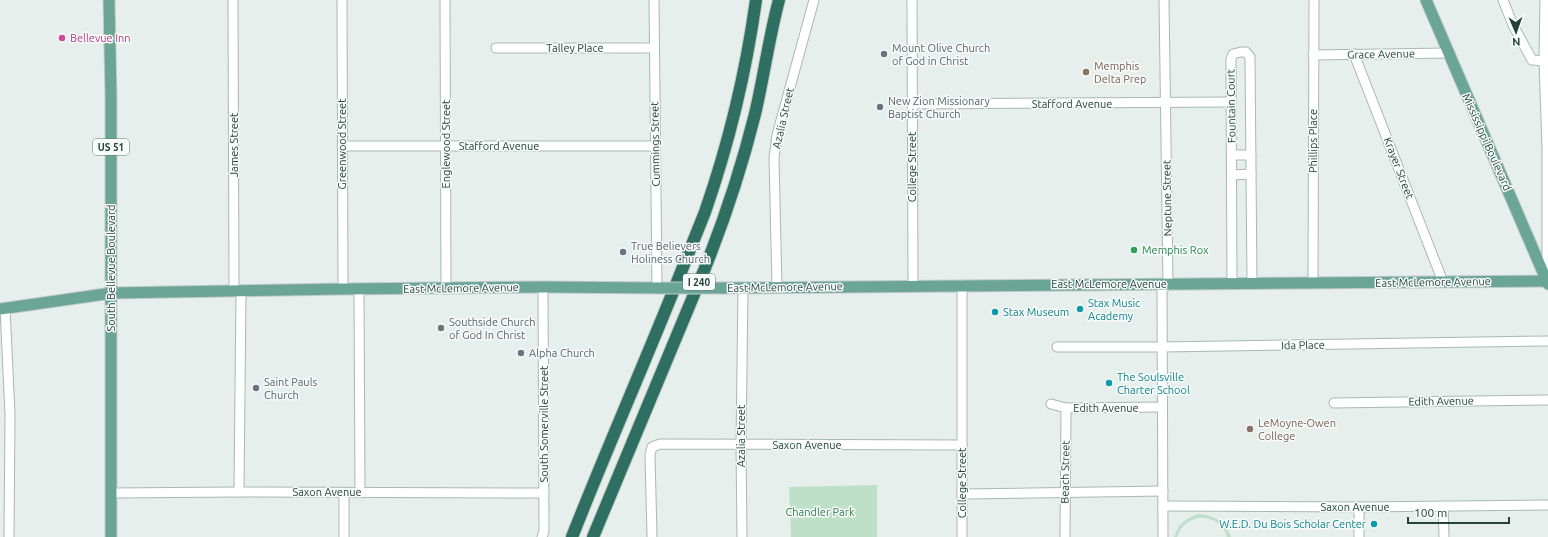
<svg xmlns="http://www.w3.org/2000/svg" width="1548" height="537" viewBox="0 0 1548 537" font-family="Ubuntu,sans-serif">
	<rect width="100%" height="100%" fill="#e6efeb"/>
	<g fill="#bfe0c8">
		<path d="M877,485v52h-86l-2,-50z"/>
		<path d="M1199,514c15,1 27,8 32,23h-4c-8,-25 -41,-26 -50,0h-3c4,-13 12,-19 25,-23z"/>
	</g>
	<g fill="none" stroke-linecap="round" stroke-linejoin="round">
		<defs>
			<g id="minor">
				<path d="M233,0l1,290"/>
				<path d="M342,0l1,289"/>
				<path d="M445,0l1,289"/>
				<path d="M654,0l3,288"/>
				<path d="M912,0l1,286"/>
				<path d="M1503,0l10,25 19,35 12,1"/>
				<path d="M1545,0l-1,61 3,87v131"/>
				<path d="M496,48h158"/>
				<path d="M1354,54l89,228"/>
				<path d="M1313,55l135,-2"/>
				<path d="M912,104l319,-2"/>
				<path d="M342,146h313"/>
				<path d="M1232,155h19"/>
				<path d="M1232,175l19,-1"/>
				<path d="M1232,283l-1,-214v-10l2,-5 8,-2h5l4,5 2,226"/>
				<path d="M1313,283l1,-283"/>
				<path d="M962,285v252"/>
				<path d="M777,287l-3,-129 3,-23 37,-135"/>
				<path d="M359,289l1,204"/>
				<path d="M5,308l5,106 -1,123"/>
				<path d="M1057,347h105l386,-6"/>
				<path d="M1334,403l214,-3"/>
				<path d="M1051,404l15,4 96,-1"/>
				<path d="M239,492l2,-201"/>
				<path d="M111,493l128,-1 305,1"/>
				<path d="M962,494l201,-3"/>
				<path d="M1163,506l196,1 189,-2"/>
				<path d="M1443,506l1,31"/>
				<path d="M344,537v-44"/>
				<path d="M542,537l2,-6 -1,-244"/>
				<path d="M652,537l-2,-82 2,-8 8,-3 302,1"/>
				<path d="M742,537l-1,-92 2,-157"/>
				<path d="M1065,537l1,-129"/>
				<path d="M1163,537l-1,-247 6,-6 -4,-284"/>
				<path d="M1359,537v-30"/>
			</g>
			<g id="major">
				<path d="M109,0l2,97v440"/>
				<path d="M1426,0l122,284"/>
				<path d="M722,288l826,-7"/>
				<path d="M0,309l112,-16 231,-4 200,-2 119,1"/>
			</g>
			<g id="highway">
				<path d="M572,537c37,-94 78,-186 115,-280 6,-15 12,-30 18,-45 24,-69 41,-140 51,-212"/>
				<path d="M593,537l112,-269c20,-50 37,-102 50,-154 9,-38 14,-77 24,-114"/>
			</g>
		</defs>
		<use href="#minor" stroke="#a8b8b2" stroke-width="11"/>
		<use href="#major" stroke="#c2cac8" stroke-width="13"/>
		<use href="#highway" stroke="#c2cac8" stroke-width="14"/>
		<use href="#minor" stroke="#fff" stroke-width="9"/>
		<use href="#major" stroke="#6aa596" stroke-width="11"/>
		<use href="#highway" stroke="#2f6f62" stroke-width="12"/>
		<defs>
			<path id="major-bridge" d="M662,288h60"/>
		</defs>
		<use href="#major-bridge" stroke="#c2cac8" stroke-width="13" stroke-linecap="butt"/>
		<use href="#major-bridge" stroke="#6aa596" stroke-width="11"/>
	</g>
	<circle fill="#d1479c" stroke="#f7fbf9" stroke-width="1.5" cx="62" cy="38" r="4"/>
	<g fill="#6b7280" stroke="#f7fbf9" stroke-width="1.5">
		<circle cx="884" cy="54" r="4"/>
		<circle cx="880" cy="107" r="4"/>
		<circle cx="623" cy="252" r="4"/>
		<circle cx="441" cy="328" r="4"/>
		<circle cx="521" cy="353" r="4"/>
		<circle cx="256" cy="388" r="4"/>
	</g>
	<g fill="#8d6e63" stroke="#f7fbf9" stroke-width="1.5">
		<circle cx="1086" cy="72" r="4"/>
		<circle cx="1250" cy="429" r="4"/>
	</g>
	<circle fill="#2e9e5b" stroke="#f7fbf9" stroke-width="1.5" cx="1134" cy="250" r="4"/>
	<g fill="#0f9aa8" stroke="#f7fbf9" stroke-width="1.5">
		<circle cx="1080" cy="309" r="4"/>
		<circle cx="995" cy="312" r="4"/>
		<circle cx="1109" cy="383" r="4"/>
		<circle cx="1374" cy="524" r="4"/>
	</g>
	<g text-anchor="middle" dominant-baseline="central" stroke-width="3" stroke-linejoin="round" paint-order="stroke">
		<g fill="#f7fbf9" stroke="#637a73" stroke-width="1">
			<rect x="93" y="139" width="36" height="16" rx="3"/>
			<rect x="683" y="274" width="32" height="16" rx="3"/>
		</g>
		<g font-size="10" font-weight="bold" fill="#24423a">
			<text x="111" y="147">US 51</text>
			<text x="699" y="282">I 240</text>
		</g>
		<g font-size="11" fill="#b23c85" stroke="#f7fbf9" text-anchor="start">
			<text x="70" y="38">Bellevue Inn</text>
		</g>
		<g font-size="11" fill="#24423a" stroke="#f7fbf9">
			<text x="575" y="48">Talley Place</text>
			<text transform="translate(1381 54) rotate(-1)">Grace Avenue</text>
			<text x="1072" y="104">Stafford Avenue</text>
			<text transform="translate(1231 106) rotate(-91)">Fountain Court</text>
			<text transform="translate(783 118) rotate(-77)">Azalia Street</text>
			<text transform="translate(1313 141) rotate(-90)">Phillips Place</text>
			<text transform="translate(1487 142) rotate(66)">Mississippi Boulevard</text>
			<text transform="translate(342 144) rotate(-90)">Greenwood Street</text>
			<text transform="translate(446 144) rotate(-90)">Englewood Street</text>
			<text transform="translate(655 144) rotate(-91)">Cummings Street</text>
			<text transform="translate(234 145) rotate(-90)">James Street</text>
			<text x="499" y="146">Stafford Avenue</text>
			<text transform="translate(912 167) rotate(-90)">College Street</text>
			<text transform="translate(1399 168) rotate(69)">Krayer Street</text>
			<text transform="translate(1167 198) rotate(-91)">Neptune Street</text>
			<text transform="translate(111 268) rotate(-90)">South Bellevue Boulevard</text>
			<text transform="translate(1433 282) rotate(-1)">East McLemore Avenue</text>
			<text x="1109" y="284">East McLemore Avenue</text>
			<text transform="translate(785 287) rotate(-1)">East McLemore Avenue</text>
			<text transform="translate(461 288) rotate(-1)">East McLemore Avenue</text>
			<text transform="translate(1303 345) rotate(-1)">Ida Place</text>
			<text transform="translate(1441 401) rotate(-1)">Edith Avenue</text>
			<text x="1106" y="408">Edith Avenue</text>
			<text transform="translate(544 424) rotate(-90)">South Somerville Street</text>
			<text transform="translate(741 436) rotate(-90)">Azalia Street</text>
			<text x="807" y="445">Saxon Avenue</text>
			<text transform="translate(1065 472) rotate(-89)">Beach Street</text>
			<text transform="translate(962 483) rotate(-90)">College Street</text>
			<text x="327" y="492">Saxon Avenue</text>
			<text x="1355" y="507">Saxon Avenue</text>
		</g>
		<g font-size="11" fill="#5b616d" stroke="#f7fbf9" text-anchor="start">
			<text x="892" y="48">Mount Olive Church<tspan x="892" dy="13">of God in Christ</tspan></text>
			<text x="888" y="101">New Zion Missionary<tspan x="888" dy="13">Baptist Church</tspan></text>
			<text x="631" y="246">True Believers<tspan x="631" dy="13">Holiness Church</tspan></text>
			<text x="449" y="322">Southside Church<tspan x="449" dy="13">of God In Christ</tspan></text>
			<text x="529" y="353">Alpha Church</text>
			<text x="264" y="382">Saint Pauls<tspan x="264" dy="13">Church</tspan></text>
		</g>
		<g font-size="11" fill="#785e54" stroke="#f7fbf9" text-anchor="start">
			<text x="1094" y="66">Memphis<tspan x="1094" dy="13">Delta Prep</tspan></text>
			<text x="1258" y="423">LeMoyne-Owen<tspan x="1258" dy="13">College</tspan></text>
		</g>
		<g font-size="11" fill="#27864d" stroke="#f7fbf9" text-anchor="start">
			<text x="1142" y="250">Memphis Rox</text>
		</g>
		<g font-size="11" fill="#0d838f" stroke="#f7fbf9" text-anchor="start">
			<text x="1088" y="303">Stax Music<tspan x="1088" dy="13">Academy</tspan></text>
			<text x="1003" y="312">Stax Museum</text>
			<text x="1117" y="377">The Soulsville<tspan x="1117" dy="13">Charter School</tspan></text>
			<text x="1366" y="524" text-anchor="end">W.E.D. Du Bois Scholar Center</text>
		</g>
		<g font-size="11" fill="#2d7a4b" stroke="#f7fbf9">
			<text x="820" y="512">Chandler Park</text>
		</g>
	</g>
	<g transform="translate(1516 32) rotate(178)" stroke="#f7fbf9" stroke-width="3" paint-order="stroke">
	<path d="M0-3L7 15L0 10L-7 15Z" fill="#24423a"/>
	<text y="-6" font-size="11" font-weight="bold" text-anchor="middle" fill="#24423a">N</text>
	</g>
	<path d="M1408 517v6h101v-6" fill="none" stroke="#24423a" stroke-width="2"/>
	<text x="1414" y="517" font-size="12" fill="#24423a" stroke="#f7fbf9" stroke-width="3" paint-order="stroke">100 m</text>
</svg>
